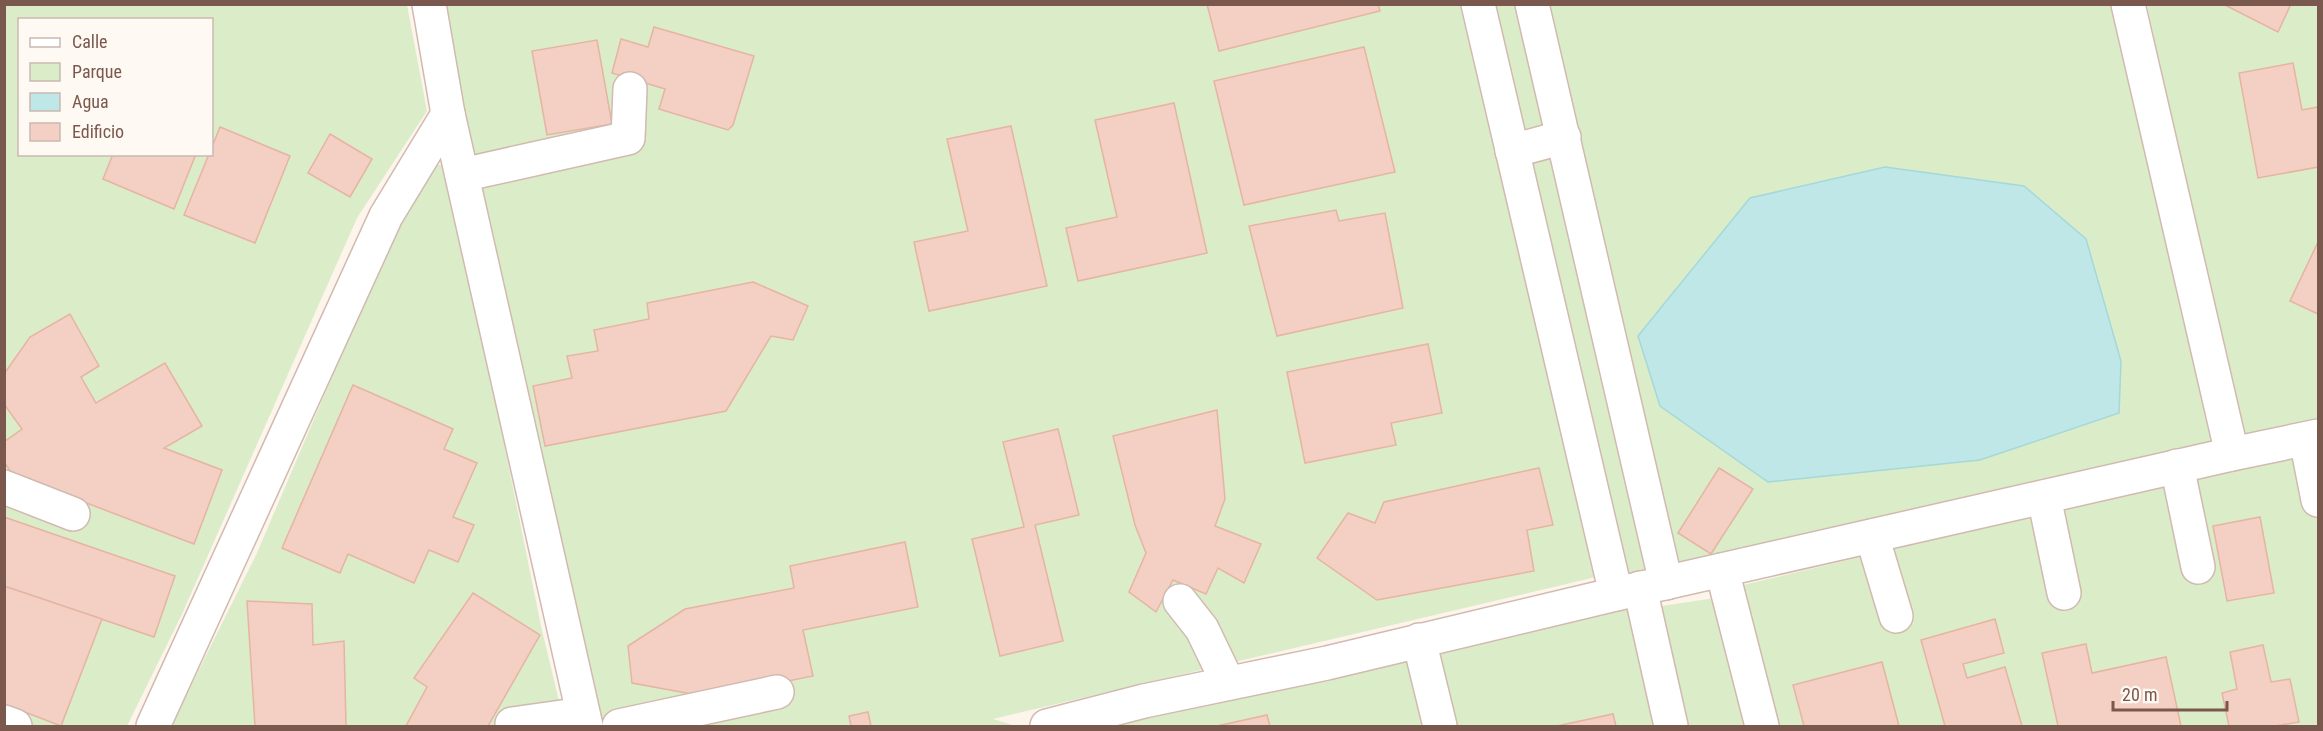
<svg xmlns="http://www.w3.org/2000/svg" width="2323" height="731" viewBox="0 0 2323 731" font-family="'Roboto Condensed',sans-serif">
	<rect width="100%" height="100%" fill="#fdf4ec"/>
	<g fill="#dbecc9" fill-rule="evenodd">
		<path d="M4,5h403l20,106 -70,107 -175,396 -55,112h-122zM20,20h192v134h-192z"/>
		<path d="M445,5h1015l136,572 -603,142 23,7h-415l-138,-600z"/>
		<path d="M1487,5h37l134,571 -36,7z"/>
		<path d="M1544,5h572l104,440 -541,119z"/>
		<path d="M2147,5h171v417l-76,16z"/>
		<path d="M431,164l11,1 8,12 91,449 24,100h-394l86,-173 144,-338z"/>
		<path d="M2318,450v276h-545l-34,-140 347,-83z"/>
		<path d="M1715,598l30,128h-62l-28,-119z"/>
		<path d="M1636,605l29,121h-564z"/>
	</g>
	<path fill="#bfe7e8" stroke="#a5d8da" stroke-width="1.5" d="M1885,167l139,19 62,53 35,122 -2,52 -139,47 -212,22 -108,-76 -22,-70 112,-138z"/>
	<g fill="#f3d0c3" stroke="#e6b4a3" stroke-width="1.5">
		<path d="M1207,4h171l2,7 -161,40z"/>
		<path d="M2223,4h68l-13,28z"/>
		<path d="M654,27l100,29 -21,69 -5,5 -69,-21 6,-20 -53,-16 9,-34 27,8z"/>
		<path d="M597,40l15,84 -65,11 -15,-84z"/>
		<path d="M1364,47l31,125 -151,33 -30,-124z"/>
		<path d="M2293,63l9,47 16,-3v60l-60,11 -19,-105z"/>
		<path d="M1174,103l33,150 -129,28 -12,-53 51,-11 -22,-97z"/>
		<path d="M1011,126l36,160 -118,25 -15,-69 54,-11 -21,-92z"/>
		<path d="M220,127l70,29 -35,87 -71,-28 25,-61h3v-7z"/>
		<path d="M330,134l42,25 -22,38 -42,-24z"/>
		<path d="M113,154h83l-22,55 -71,-30z"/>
		<path d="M1336,210l3,11 46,-8 18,95 -126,28 -28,-110z"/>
		<path d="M2318,242v72l-28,-13z"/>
		<path d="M753,282l55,24 -15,34 -22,-4 -45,75 -181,35 -12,-60 39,-8 -5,-22 31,-5 -4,-21 55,-11 -2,-16z"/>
		<path d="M70,314l29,52 -18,11 15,26 69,-40 37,63 -38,22 58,22 -28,74 -181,-69 -9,-13v-20l18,-13 -18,-25v-30l26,-37z"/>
		<path d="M1428,344l14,69 -51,10 5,22 -91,18 -18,-91z"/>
		<path d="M353,385l100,44 -9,20 33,14 -24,54 21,8 -16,37 -29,-12 -15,33 -66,-29 -8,19 -58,-25z"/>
		<path d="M1217,410l8,89 -10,27 46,18 -17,39 -26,-15 -12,26 -33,-14 -17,32 -27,-20 17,-39 -11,-28 -22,-89z"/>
		<path d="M1058,429l21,86 -44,10 28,116 -63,15 -28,-117 52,-12 -21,-85z"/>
		<path d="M1539,468l14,57 -26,5 7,41 -157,29 -60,-42 31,-45 27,10 9,-21z"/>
		<path d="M1719,468l34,21 -42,65 -33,-21z"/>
		<path d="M4,517l171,59 -21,61 -150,-51z"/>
		<path d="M2260,517l14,76 -47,8 -14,-75z"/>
		<path d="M905,542l13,65 -115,23 10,46 -105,21 -76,-14 -4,-37 57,-37 109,-21 -4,-22z"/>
		<path d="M4,586l98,33 -41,107 -57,-22z"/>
		<path d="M473,593l67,42 -52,91h-82l21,-39 -13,-9z"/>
		<path d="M247,601l65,3 1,41 31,-4 2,85h-91z"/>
		<path d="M1995,619l9,34 -41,11 4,14 38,-11 17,59h-77l-24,-86z"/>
		<path d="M2086,644l6,29 74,-16 15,69h-123l-16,-73z"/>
		<path d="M2263,645l8,37 19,-3 9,43 -24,4h-46l-7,-33 15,-4 -7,-37z"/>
		<path d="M1882,662l17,64h-95l-11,-41z"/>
		<path d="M868,712l3,14h-20l-2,-10z"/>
		<path d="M1613,714l3,12h-59z"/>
		<path d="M1267,715l3,11h-53z"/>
	</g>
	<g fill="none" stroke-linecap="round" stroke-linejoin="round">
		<defs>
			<g id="minor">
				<path d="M429,4l19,110 138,612"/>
				<path d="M1478,4l138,590"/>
				<path d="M1532,4l134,579"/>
				<path d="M2128,4l104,450"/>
				<path d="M1512,151l52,-14"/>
				<path d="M462,175l166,-37 2,-49"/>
				<path d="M2306,439l12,61"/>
				<path d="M2177,466l21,101"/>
				<path d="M4,487l69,27"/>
				<path d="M2044,497l20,96"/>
				<path d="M1872,536l24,80"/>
				<path d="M1722,570l40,156"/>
				<path d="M1640,588l31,138"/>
				<path d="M1180,601l22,28 26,54"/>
				<path d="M1419,640l21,86"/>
				<path d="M4,722l11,4"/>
				<path d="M512,724l71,-10"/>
				<path d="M153,726l233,-510 62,-102"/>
				<path d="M619,726l158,-34"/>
				<path d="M1047,726l97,-25 183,-38 289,-69 616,-140 86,-18"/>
			</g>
		</defs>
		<use href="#minor" stroke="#d1bab0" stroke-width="36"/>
		<use href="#minor" stroke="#fff" stroke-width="33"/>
	</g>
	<rect width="2323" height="731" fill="none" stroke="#7a584d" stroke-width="12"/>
	<rect x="18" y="18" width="195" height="138" fill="#fff9f3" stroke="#cab9b1" stroke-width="1.5"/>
	<rect x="30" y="38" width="30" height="9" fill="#ffffff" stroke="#cab9b1" stroke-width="1.5"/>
	<text x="72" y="48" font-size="18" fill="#7a584d">Calle</text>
	<rect x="30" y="63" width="30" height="18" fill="#dbecc9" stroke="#cab9b1" stroke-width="1.5"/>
	<text x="72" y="78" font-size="18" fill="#7a584d">Parque</text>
	<rect x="30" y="93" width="30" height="18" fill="#bfe7e8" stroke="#cab9b1" stroke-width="1.5"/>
	<text x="72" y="108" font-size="18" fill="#7a584d">Agua</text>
	<rect x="30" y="123" width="30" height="18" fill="#f3d0c3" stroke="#cab9b1" stroke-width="1.5"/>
	<text x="72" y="138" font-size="18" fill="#7a584d">Edificio</text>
	<path d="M2113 701v9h114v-9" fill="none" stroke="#7a584d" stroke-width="3"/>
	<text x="2122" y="701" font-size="18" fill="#7a584d" stroke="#fff9f3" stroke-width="4.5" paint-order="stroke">20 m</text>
</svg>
